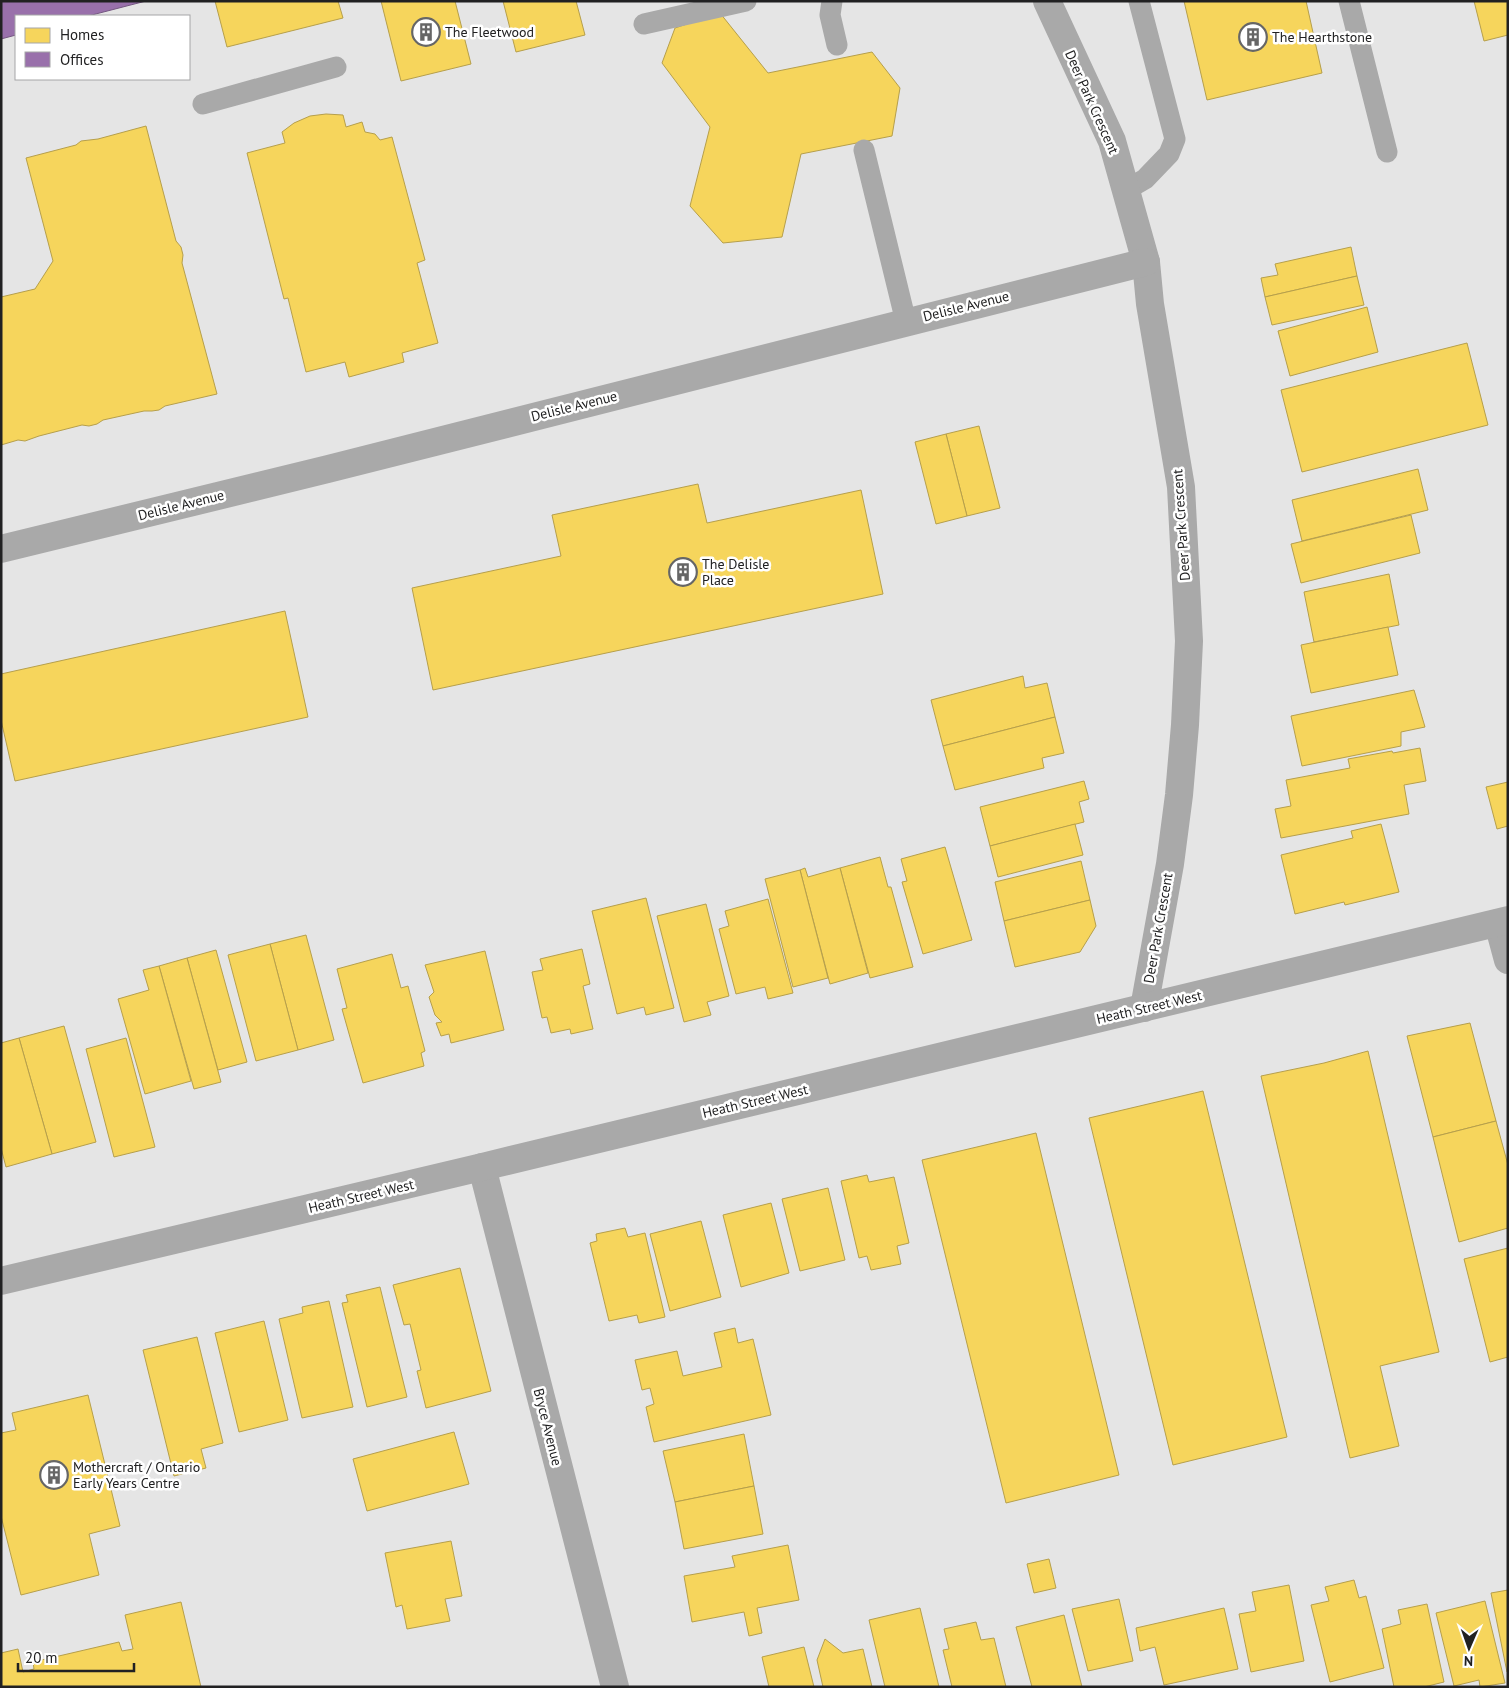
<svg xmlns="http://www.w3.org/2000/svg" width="1509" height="1688" viewBox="0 0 1509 1688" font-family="'PT Sans',sans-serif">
	<rect width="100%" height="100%" fill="#e5e5e5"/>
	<g fill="#f6d55c" stroke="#b69f4b">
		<path d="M215,1h123l5,17 -116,29z"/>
		<path d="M381,1h74l16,63 -70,17z"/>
		<path d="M503,1h73l9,34 -69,17z"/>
		<path d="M1184,1h122l16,72 -115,27z"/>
		<path d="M1474,1h34v34l-24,6z"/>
		<path d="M720,13l48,60 104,-21 28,36 -8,48 -91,18 -19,83 -59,6 -33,-37 20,-79 -48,-64 13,-35z"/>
		<path d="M326,114l17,1 3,12 16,-5 3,10 10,2 5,6 12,-3 33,123 -8,3 21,80 -36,10 2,9 -55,15 -4,-15 -39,10 -18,-74 -4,1 -37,-146 38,-10 -3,-11 12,-9 16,-7z"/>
		<path d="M146,126l30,115 5,6 2,8 -1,8 35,131 -52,12 -6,4 -7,1h-8l-41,9 -6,4 -8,2 -7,-1 -43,11 -14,5 -7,-1 -17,5v-148l34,-8 18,-28 -27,-103 50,-13 5,-4 17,-2z"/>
		<path d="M1351,247l6,29 -92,21 -4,-19 17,-3 -3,-11z"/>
		<path d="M1357,276l7,29 -92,20 -7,-28z"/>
		<path d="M1367,307l11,45 -88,24 -12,-45z"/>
		<path d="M1467,343l21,82 -186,47 -21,-82z"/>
		<path d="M979,426l21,82 -33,8 -21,-82z"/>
		<path d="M946,434l21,82 -31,8 -21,-82z"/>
		<path d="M1418,469l10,41 -126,31 -10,-41z"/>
		<path d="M698,484l9,39 154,-33 22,104 -450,96 -21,-102 149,-32 -9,-41z"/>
		<path d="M1411,515l9,38 -119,30 -10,-39z"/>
		<path d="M1389,574l10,51 -85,17 -10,-50z"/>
		<path d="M285,611l23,106 -293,64 -14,-61v-46z"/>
		<path d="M1388,627l10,48 -87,18 -10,-48z"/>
		<path d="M1023,676l2,12 22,-5 8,34 -112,29 -12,-46z"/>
		<path d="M1414,690l11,37 -24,5v14l-99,20 -11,-50z"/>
		<path d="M1055,717l9,36 -22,5 2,10 -89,22 -12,-44z"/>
		<path d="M1420,748l6,33 -22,4 5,29 -128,24 -6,-29 16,-3 -5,-26 64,-12 -2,-9 44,-8 1,2z"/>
		<path d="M1084,781l5,18 -10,3 5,20 -94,24 -10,-39z"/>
		<path d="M1508,782v44l-11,3 -11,-42z"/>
		<path d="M1075,824l8,31 -85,22 -8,-31z"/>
		<path d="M1381,824l18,68 -54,13 -1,-3 -49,12 -14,-59 72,-17 -2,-7z"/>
		<path d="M945,847l27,93 -49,14 -21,-72 5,-1 -6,-22z"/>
		<path d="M880,857l8,30h3l22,80 -43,11 -30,-110z"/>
		<path d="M1081,861l9,39 -86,21 -9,-39z"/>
		<path d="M805,868l3,9 32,-9 28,105 -38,11 -30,-114z"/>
		<path d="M800,870l28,108 -35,9 -28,-108z"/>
		<path d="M646,898l28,110 -28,7 -2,-8 -27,7 -25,-103z"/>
		<path d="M768,899l25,94 -25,6 -3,-12 -29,7 -17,-65 10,-3 -4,-15z"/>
		<path d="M1090,900l6,26 -16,26 -65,15 -11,-46z"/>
		<path d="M706,904l23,92 -22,6 4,13 -27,7 -27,-106z"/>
		<path d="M306,935l28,105 -36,10 -28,-106z"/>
		<path d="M270,944l28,106 -42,11 -28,-106z"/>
		<path d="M582,949l8,35 -7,2 10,43 -22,5 -1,-5 -19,4 -4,-16 -5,1 -10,-46 11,-2 -3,-11z"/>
		<path d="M216,950l31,112 -29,8 -31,-112z"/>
		<path d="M485,951l19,79 -53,13 -2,-9 -8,2 -5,-13 6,-1 -7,-7 -6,-18 5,-5 -9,-27z"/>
		<path d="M392,954l9,34 7,-2 17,65 -4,2 3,13 -61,17 -21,-74 5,-1 -10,-39z"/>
		<path d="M187,958l34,124 -27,7 -35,-123z"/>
		<path d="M159,966l32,115 -46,13 -27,-95 31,-9 -6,-20z"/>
		<path d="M1470,1023l26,98 -63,16 -26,-101z"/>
		<path d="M64,1026l32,116 -44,12 -33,-116z"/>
		<path d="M19,1038l33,116 -46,13 -5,-19v-105z"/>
		<path d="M126,1038l29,109 -41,10 -28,-108z"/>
		<path d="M1368,1051l71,301 -59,14 19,80 -49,12 -89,-382 63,-13z"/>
		<path d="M1203,1091l84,346 -114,28 -84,-347z"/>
		<path d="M1496,1121l12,44v63l-49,14 -26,-105z"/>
		<path d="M1036,1133l83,342 -113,28 -84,-343z"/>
		<path d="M867,1175l2,7 25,-5 15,66 -12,3 4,18 -30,6 -4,-14 -8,2 -18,-77z"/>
		<path d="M828,1188l17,72 -45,11 -18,-72z"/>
		<path d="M771,1203l18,70 -48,14 -18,-72z"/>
		<path d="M701,1221l20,76 -51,14 -20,-77z"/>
		<path d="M625,1228l3,9 17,-4 20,84 -26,6 -2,-8 -28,6 -19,-78 7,-2 -1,-7z"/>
		<path d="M1508,1248v109l-18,5 -26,-103z"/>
		<path d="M460,1268l31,123 -65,17 -9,-37 4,-1 -11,-46 -6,1 -11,-40z"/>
		<path d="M380,1287l27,110 -40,10 -25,-104 6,-1 -2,-7z"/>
		<path d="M329,1301l24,106 -51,11 -23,-99 24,-6 -1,-6z"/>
		<path d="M264,1321l24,99 -49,12 -24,-99z"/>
		<path d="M735,1328l3,15 15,-4 18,76 -117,27 -8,-35 8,-3 -4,-16 -8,2 -7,-30 42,-9 6,25 39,-9 -8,-34z"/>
		<path d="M197,1337l26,106 -22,6 5,19 -32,8 -31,-126z"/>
		<path d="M88,1395l32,131 -31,8 10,41 -78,20 -20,-79v-83l15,-3 -4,-17z"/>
		<path d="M454,1432l15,52 -102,27 -14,-52z"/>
		<path d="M744,1434l10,52 -79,16 -12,-51z"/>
		<path d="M754,1486l9,48 -79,15 -9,-47z"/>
		<path d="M451,1541l11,55 -17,3 5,22 -43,8 -5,-24 -6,2 -11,-54z"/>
		<path d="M788,1545l11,55 -42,8 5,25 -13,3 -5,-24 -52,10 -8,-46 51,-9 -3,-11z"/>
		<path d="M1049,1559l7,29 -22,5 -7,-29z"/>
		<path d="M1354,1580l5,18 7,-2 18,72 -54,14 -19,-77 18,-4 -4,-14z"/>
		<path d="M1289,1585l15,76 -53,11 -12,-58 17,-3 -4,-19z"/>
		<path d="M1508,1590v82h-1l-16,-79z"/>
		<path d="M1119,1599l14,62 -45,10 -16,-62z"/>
		<path d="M1485,1601l20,82 -25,4 -1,-7 -25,6 -18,-73z"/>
		<path d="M181,1602l20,85h-200v-34l17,-4 5,23 11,-3 -1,-7 86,-20 3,9 11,-2 -8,-34z"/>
		<path d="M1427,1604l17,78 -20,5h-30l-12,-58 19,-5 -3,-14z"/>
		<path d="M920,1608l19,79h-54l-16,-67z"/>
		<path d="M1224,1608l14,61 -74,16 -9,-38 -15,4 -4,-23z"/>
		<path d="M1064,1615l18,72h-50l-16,-60z"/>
		<path d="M976,1622l5,18 13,-2 12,49h-54l-9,-37 6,-1 -5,-20z"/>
		<path d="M825,1639l18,14 20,-4 9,38h-49l-6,-27z"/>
		<path d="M804,1647l10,40h-45l-7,-30z"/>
	</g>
	<path fill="#9970ab" stroke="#755882" d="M1,1h145l-58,15h-72v19l-15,4z"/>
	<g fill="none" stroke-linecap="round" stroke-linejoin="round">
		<g stroke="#a9a9a9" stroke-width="21">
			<path d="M832,1l-2,14 7,30"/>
			<path d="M1349,1l38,151"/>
			<path d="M644,24l102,-23"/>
			<path d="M203,104l133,-37"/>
			<path d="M864,150l42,172"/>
			<path d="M1126,190l19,-11 24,-25 6,-15 -36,-138"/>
		</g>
		<g stroke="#a9a9a9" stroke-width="28">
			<path d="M1047,1l65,140 34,121 4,42 31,183 8,154 -4,84 -6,70 -9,69 -26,144"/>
			<path d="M1,549l327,-80 818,-207"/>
			<path d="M1498,923l10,37"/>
			<path d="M482,1167l133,520"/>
			<path d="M1,1281l481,-114 1026,-247"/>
		</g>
	</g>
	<defs>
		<symbol id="building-ring" viewBox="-11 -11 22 22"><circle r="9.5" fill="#fff" stroke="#666" stroke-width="1.5"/><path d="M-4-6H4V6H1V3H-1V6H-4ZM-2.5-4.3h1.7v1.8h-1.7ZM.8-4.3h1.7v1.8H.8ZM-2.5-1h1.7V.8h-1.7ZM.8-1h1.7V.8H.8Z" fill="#666"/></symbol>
	</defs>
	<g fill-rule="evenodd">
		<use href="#building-ring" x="410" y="16" width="32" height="32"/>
		<use href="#building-ring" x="1237" y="21" width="32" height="32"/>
		<use href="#building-ring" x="667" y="556" width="32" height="32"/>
		<use href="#building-ring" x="38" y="1459" width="32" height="32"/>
	</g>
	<g text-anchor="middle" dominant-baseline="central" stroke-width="5" stroke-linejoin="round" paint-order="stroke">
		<g font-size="14" fill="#212122" stroke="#fff" text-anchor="start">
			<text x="445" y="32">The Fleetwood</text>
			<text x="1272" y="37">The Hearthstone</text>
			<text x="702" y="564">The Delisle<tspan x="702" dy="16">Place</tspan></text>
			<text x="73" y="1467">Mothercraft / Ontario<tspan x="73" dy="16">Early Years Centre</tspan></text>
		</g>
		<g font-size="14" fill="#212122" stroke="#fff">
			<text transform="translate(1092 102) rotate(66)">Deer Park Crescent</text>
			<text transform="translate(966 306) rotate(-14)">Delisle Avenue</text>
			<text transform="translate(574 406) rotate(-14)">Delisle Avenue</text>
			<text transform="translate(181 505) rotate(-14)">Delisle Avenue</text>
			<text transform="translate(1181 525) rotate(-94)">Deer Park Crescent</text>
			<text transform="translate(1158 928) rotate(-80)">Deer Park Crescent</text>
			<text transform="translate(1149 1007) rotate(-13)">Heath Street West</text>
			<text transform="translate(755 1101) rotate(-13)">Heath Street West</text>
			<text transform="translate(361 1196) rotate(-13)">Heath Street West</text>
			<text transform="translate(548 1427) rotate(76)">Bryce Avenue</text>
		</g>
	</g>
	<rect width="1509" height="1688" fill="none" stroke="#212122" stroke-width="5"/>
	<rect x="15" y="15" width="175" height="65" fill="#ffffff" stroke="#a6a6a7"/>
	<rect x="25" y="28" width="25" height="15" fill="#f6d55c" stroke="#a6a6a7"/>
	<text x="60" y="40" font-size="15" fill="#212122">Homes</text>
	<rect x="25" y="52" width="25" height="15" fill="#9970ab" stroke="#a6a6a7"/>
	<text x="60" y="65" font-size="15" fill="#212122">Offices</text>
	<g transform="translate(1469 1648) rotate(182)" stroke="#ffffff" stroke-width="4" paint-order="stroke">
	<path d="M0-4L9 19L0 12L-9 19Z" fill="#212122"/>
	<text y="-8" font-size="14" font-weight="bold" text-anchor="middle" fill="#212122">N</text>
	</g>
	<path d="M18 1663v8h116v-8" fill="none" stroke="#212122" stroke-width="2.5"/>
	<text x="25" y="1663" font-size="15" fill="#212122" stroke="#ffffff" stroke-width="4" paint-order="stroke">20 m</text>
</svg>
